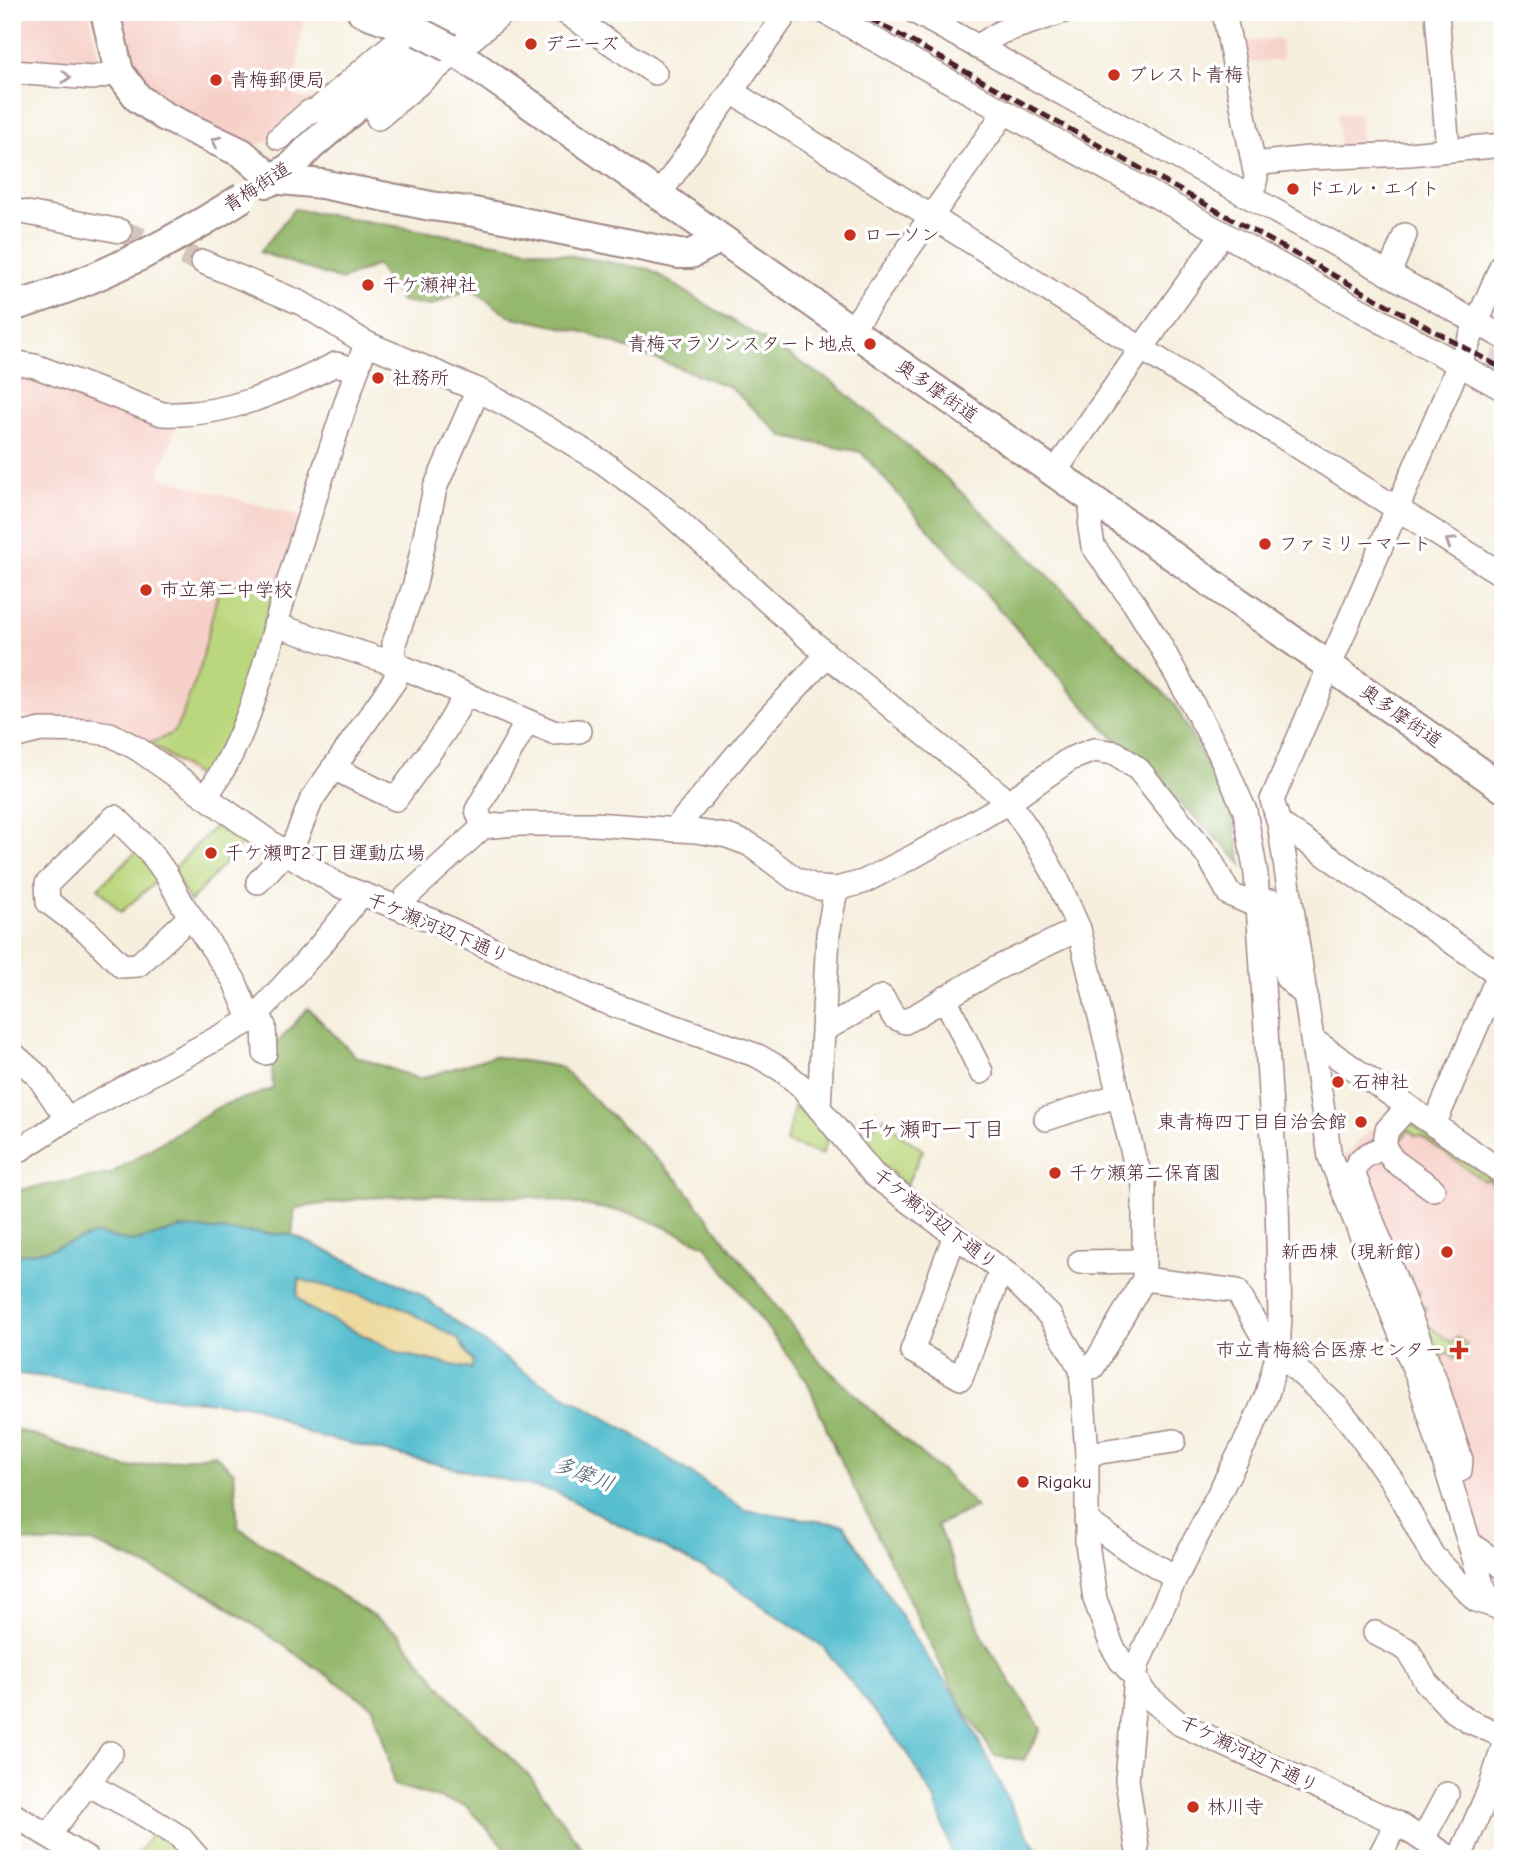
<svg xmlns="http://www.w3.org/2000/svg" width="1515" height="1871" viewBox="0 0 1515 1871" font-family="'Comic Neue','Klee One',sans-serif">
	<rect width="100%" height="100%" fill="#fff"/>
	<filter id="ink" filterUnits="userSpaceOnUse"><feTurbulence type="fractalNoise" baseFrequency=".0143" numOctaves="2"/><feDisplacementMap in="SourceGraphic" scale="14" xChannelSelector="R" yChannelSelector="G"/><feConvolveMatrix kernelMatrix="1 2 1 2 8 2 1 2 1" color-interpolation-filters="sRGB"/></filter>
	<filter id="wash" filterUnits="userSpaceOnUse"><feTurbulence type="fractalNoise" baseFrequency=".00686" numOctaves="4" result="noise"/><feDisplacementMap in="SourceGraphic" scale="28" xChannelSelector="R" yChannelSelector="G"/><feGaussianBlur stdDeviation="1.57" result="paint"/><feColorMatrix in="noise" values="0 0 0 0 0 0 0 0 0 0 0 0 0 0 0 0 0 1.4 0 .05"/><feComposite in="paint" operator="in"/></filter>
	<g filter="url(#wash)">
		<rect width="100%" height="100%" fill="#f6efde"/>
		<g fill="#f7d1c9">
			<path d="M12,12h78l8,46 -16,6 -70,-6z"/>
			<path d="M114,12h180l10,3 -10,82 22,3 -50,43 -18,3 -84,-40 -32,-30z"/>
			<path d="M1281,39l2,21 -43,3 -4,-21z"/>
			<path d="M1359,113l3,35h-22l-3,-34z"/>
			<path d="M12,366l162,54 1,9 -16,48 143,40 -66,219 -31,50 -33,-24 -129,-40 -21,-7 -10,-7z"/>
			<path d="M1392,1107l111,79v416l-11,-12 -152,-429z"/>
		</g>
		<path fill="#d2bfc1" d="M1488,339l15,8v35l-27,-16z"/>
		<g fill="#bbd77d" stroke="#827b54" stroke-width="2">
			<path d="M221,579l53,12 -26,92 -33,90 -10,8 -56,-39 10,-2 15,-8 8,-16 18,-48z"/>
			<path d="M223,818l26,18 -59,66 -18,-32z"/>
			<path d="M137,851l22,28 -38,33 -23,-24z"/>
			<path d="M794,1106l35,29 -7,20 -36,-13z"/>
			<path d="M885,1117l15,17 23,16 -17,36 -48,-45z"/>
			<path d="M1404,1123h6l93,65v3l-17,-12 -2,2 -63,-45h-5l-7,-6 -11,13 1,7 -8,-9z"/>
			<path d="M1392,1252l12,8 -5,8 13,9 -5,7 13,8 -5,8 12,9 -7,11 32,23 5,-6 10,7 -10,15 -10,-7 -5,6 -10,-21c-5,-1 -10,-2 -13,-8 -4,-8 -5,-18 -8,-26 -5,-15 -19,-36 -19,-51z"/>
			<path d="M155,1829l12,8 19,22h-52z"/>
		</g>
		<g fill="#94b86c" stroke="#6f6c4c" stroke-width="2">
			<path d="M294,209l355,60 185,114 112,95 88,83 140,142 56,104 12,57 -140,-138 -241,-274 -77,-15 -54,-50 -146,-55 -75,-16 -38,-28 -41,18 -29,-5 -24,-36 -36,15 -81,-28z"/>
			<path d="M308,1008l47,48 64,23 74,-23 68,11 118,114 139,179 77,72 49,41 32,34 -39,18 48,117 56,87 -17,31 -29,-4 -37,-56 -123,-251 -28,-68 -102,-136 -70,-31 -100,-17 -112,-2 -57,3 -71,10 -3,27 -110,-7 -48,14 -37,-8 -50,16 -35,6v-65l98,-17 110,-68 53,-17 -2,-39z"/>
			<path d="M12,1428l115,40 87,-14 20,18 4,55 160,106 55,68 77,76 55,75v7h-73l-4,-8 -42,-45 -72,-21 -6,-29 -15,-49 -164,-113 -117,-52 -54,1 -26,-4z"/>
		</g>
		<path fill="#eeda9e" stroke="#9c7c64" stroke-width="2" d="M300,1279l97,26 60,33 16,24 -2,7 -70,-15 -95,-47 -9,-11z"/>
		<path fill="#54becf" stroke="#4f6e7d" stroke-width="2" fill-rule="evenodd" d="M182,1228l110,7 125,57 105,79 105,59 118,80 99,15 81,129 33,46 60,120 26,39h-90l-19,-58 -26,-46 -87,-109 -102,-69 -164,-85 -246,-58 -54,-28 -113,-11 -88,-17 -43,-5v-117l35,-6 50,-16 37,8zM299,1279l98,26 60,33 16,24 -2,7 -70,-15 -95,-47 -9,-11z"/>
	</g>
	<g filter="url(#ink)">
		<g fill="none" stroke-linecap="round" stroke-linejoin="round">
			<path stroke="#d4c5ba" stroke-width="23" stroke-dasharray="23 11" stroke-linecap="butt" d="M120,231l83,31"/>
			<defs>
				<g id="minor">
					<path d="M565,12l90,61"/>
					<path d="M825,12l678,377"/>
					<path d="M915,12l588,325"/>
					<path d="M1224,12l32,165 -4,20"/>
					<path d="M1437,12l11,138"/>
					<path d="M977,47l24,-15 61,-20"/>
					<path d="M12,72l81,6 26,-6"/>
					<path d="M732,92l771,483"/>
					<path d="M378,118l126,-106"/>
					<path d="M279,138l30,-26 8,-2 113,-98"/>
					<path d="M1254,164l55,-6 100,-4 94,-9"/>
					<path d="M659,195l128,-183"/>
					<path d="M12,210l108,21"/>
					<path d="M203,262l98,41 65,40 112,47 46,24 80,49 54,40 169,152 182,147 26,38 21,37 23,52 55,229 10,26v95l-51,88 -12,2"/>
					<path d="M1503,262l-231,538 7,23 51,334 89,224 63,203 4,9 17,19"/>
					<path d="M1389,274l16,-39"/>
					<path d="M851,330l154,-218"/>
					<path d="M12,362l23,4 127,48c63,3 119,-23 174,-50l20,6"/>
					<path d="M1054,473l169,-240"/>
					<path d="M1092,501l-2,27 3,18 41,57 25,40 60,109 26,59 11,63 21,328 3,114 -2,36 -11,42 -15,35 -76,148 -39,88 -10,115 10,67"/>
					<path d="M275,625l123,40 157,68 24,-2"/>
					<path d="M12,737l29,-7 48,1 21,3 28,15 136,96 64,40 93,35 163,78 164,58 24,14 19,16 73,89 136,101 40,40 31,53 6,85v89l8,56 17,47 9,15 15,17 8,15 36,31 217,99 55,36"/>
					<path d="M333,768l63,31 48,-67 21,-36"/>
					<path d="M206,796c44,-60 58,-133 79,-203 26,-84 53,-167 81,-250"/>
					<path d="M1279,823l224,154"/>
					<path d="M483,827l-6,-17 50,-88"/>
					<path d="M674,830l86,-103 67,-72"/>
					<path d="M258,882l36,-39 18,-44 83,-119 3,-15 -4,-9v-13l21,-59 20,-96 43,-98"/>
					<path d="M1272,901l4,39 11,38 19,18"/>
					<path d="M403,910l3,-13 77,-70 31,-3h79l102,7 32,5 22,8 45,34 25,10 17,1 27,-7 51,-26 95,-54 61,-43 24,-9 22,3 23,17 70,87 20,37 28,12"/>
					<path d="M190,917l-52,48 -16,1 -35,-35 -39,-29 -1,-18 68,-67 36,36 15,21 17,31 51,75 12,29 7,10h8l3,7 1,27"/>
					<path d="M945,998l36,74"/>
					<path d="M824,1030l58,-33 12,20 11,5 90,-53 84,-40"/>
					<path d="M1313,1040l190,133"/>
					<path d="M12,1053l26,23 29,43"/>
					<path d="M1408,1107l-21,23 -3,17 9,13 40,29"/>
					<path d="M819,1108l9,-174 8,-45"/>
					<path d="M1046,1119l73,-24"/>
					<path d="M1434,1125l69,-160"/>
					<path d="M1384,1147c-15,7 -29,11 -30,28l80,202 27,83 -1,10 -12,4"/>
					<path d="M12,1155l55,-36 186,-100 66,-72 42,-52"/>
					<path d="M955,1235l-43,116 49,27 40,-108"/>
					<path d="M1080,1262l62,-1"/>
					<path d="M1144,1279l93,12 24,42"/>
					<path d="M1278,1352l61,57 15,18 39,55 39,73 44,45 18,6"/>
					<path d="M1087,1454l87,-13"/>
					<path d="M1086,1520l42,30 48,27"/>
					<path d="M1470,1544l33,23"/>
					<path d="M1375,1633l33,17 18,32 25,27 18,12 34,15"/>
					<path d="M89,1785l47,25 44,27 19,22"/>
					<path d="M12,1814l75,45"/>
					<path d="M49,1835l62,-82"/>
					<path d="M1423,1839l24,-45"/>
					<path d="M1378,1859l19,-36"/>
					<path d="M1459,1859l32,-73 12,-39"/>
				</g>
				<g id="major">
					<path d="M105,12l14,60 19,26 26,18 78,37 30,26 50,5 109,22 43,6 205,42h12l28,-15"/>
					<path d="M362,12l57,20"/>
					<path d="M450,48l1053,740"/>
					<path d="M267,183l26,-18 17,-18 157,-135"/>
				</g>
			</defs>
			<use href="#minor" stroke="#a08784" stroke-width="26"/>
			<use href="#major" stroke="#a08784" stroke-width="32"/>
			<use href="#minor" stroke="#fff" stroke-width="23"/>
			<use href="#major" stroke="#fff" stroke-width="28"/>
			<path stroke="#4a1f2b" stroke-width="5" stroke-dasharray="10 5" stroke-linecap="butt" d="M858,12l645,357"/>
			<defs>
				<g id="major-bridge">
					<path d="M419,32l31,16"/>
					<path d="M12,307c83,-24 158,-63 231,-110"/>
				</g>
			</defs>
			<use href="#major-bridge" stroke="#a08784" stroke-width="32" stroke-linecap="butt"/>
			<use href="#major-bridge" stroke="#fff" stroke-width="28"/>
		</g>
		<defs><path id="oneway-chevron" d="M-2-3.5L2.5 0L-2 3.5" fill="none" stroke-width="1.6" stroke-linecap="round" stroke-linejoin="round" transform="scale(1.75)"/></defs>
		<g stroke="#ae9aa0">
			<use href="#oneway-chevron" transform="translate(66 77) rotate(3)"/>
			<use href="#oneway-chevron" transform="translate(216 141) rotate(-155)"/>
			<use href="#oneway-chevron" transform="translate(1450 542) rotate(-148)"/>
		</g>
	</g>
	<g fill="#c8321e" stroke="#fff" stroke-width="2.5">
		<circle cx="531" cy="44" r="7"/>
		<circle cx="1114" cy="75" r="7"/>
		<circle cx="216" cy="80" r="7"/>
		<circle cx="1293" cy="189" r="7"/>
		<circle cx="850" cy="235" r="7"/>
		<circle cx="368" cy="285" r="7"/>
		<circle cx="870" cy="344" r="7"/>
		<circle cx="378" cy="378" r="7"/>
		<circle cx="1265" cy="544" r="7"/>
		<circle cx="146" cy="590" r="7"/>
		<circle cx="211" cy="853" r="7"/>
		<circle cx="1338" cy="1082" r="7"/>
		<circle cx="1361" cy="1122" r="7"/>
		<circle cx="1055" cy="1173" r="7"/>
		<circle cx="1447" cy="1252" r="7"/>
		<path d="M1455.5 1339.5h7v7h7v7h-7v7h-7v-7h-7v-7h7z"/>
		<circle cx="1023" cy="1482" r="7"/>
		<circle cx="1193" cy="1807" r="7"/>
	</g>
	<g text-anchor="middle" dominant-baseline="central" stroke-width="7" stroke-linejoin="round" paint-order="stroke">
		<g font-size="19" fill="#4a1f2b" stroke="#fff" text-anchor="start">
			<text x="545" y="44">デニーズ</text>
			<text x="1128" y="75">ブレスト青梅</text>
			<text x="230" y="80">青梅郵便局</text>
			<text x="1307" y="189">ドエル・エイト</text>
			<text x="864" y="235">ローソン</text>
			<text x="382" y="285">千ケ瀬神社</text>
			<text x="856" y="344" text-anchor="end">青梅マラソンスタート地点</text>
			<text x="392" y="378">社務所</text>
			<text x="1279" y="544">ファミリーマート</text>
			<text x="160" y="590">市立第二中学校</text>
			<text x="225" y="853">千ケ瀬町2丁目運動広場</text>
			<text x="1352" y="1082">石神社</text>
			<text x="1347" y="1122" text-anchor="end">東青梅四丁目自治会館</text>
			<text x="1069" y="1173">千ケ瀬第二保育園</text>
			<text x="1433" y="1252" text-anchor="end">新西棟（現新館）</text>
			<text x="1443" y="1350" text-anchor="end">市立青梅総合医療センター</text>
			<text x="1037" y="1482">Rigaku</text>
			<text x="1207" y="1807">林川寺</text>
		</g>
		<g font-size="19" fill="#4a1f2b" stroke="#fff">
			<text transform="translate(257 187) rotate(-33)">青梅街道</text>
			<text transform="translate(937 391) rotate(35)">奥多摩街道</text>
			<text transform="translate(1401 716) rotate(35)">奥多摩街道</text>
			<text transform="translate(438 928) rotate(23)">千ケ瀬河辺下通り</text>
			<text transform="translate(935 1219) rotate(38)">千ケ瀬河辺下通り</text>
			<text transform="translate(1249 1754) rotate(26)">千ケ瀬河辺下通り</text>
		</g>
		<g font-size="21" fill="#4a1f2b" stroke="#fff">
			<text x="931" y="1129">千ヶ瀬町一丁目</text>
		</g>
		<g font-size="21" font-style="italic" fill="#4e5f6d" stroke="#fff">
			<text transform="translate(584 1474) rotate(21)">多摩川</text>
		</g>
	</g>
	<rect width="1515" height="1871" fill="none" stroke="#fff" stroke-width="42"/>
</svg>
